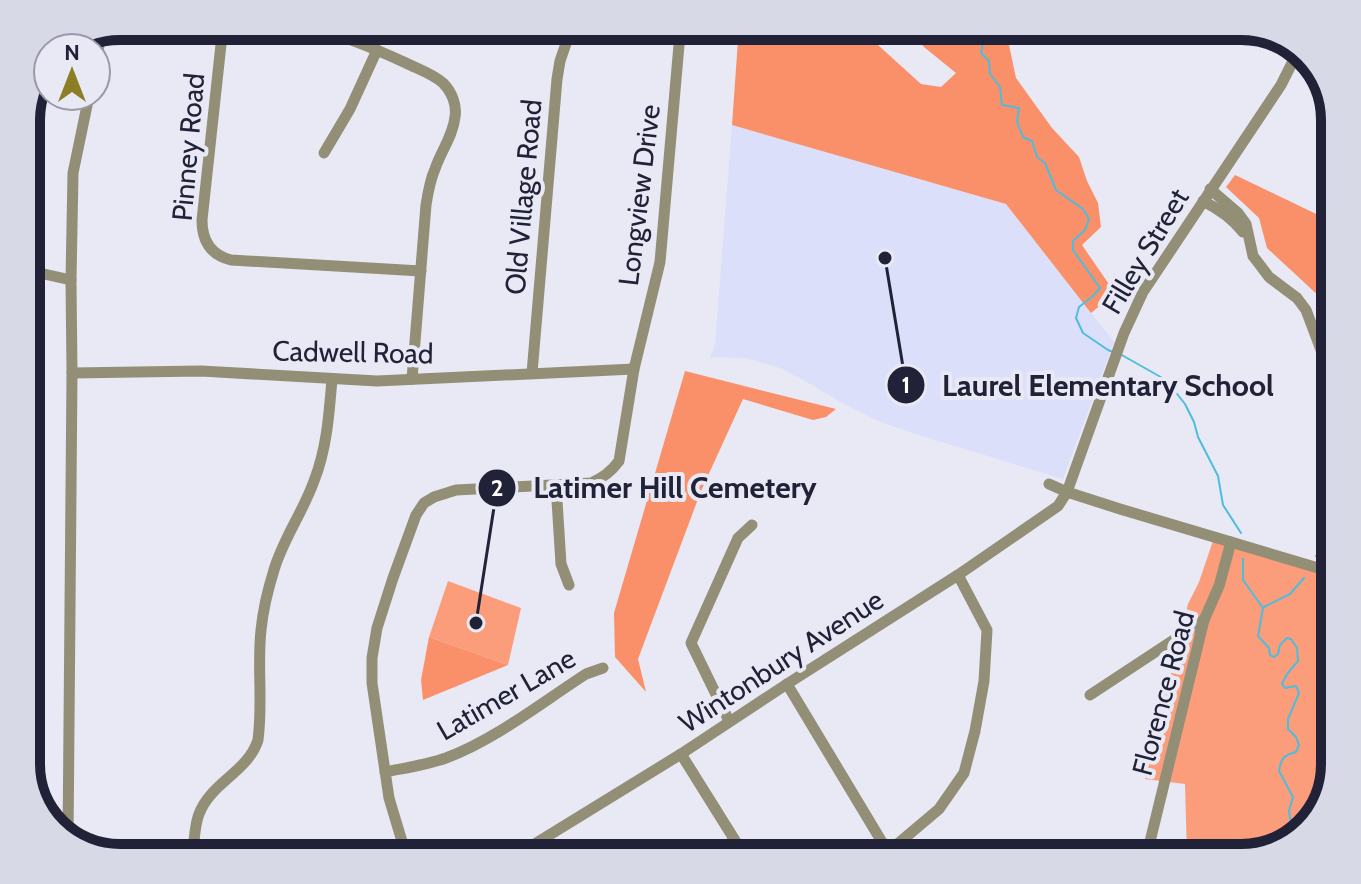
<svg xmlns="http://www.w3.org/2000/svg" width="1361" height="884" viewBox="0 0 1361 884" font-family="Cabin,sans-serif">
	<rect width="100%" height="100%" fill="#e8e9f5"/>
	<path fill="#dcdff9" d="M732,125l274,79 108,138 -51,137 -154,-47 -33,-12 -36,-18 -35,-21 -28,-14 -32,-9 -35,-1 5,-12z"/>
	<g fill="#fb9d7b">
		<path d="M1216,532l119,39v83l-12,30 -7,38 3,94 -32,30 -46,12h-54l-2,-74 -40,-5 43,-175 11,-22z"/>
		<path d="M448,581l73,27 -13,57 -79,-28z"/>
	</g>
	<g fill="#f99069">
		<path d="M739,26h118l64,58 20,3 15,-14 -32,-26 -19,-21h100l11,52 36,50 27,29 8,24 11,22 3,24 -19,18 33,48 -24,20 -85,-109 -274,-79z"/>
		<path d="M1235,175l100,48v88l-68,-63 -8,-30 -33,-31z"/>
		<path d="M685,371l151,38 -10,8 -13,3 -70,-21 -42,92 -63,168 8,33 -31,-35 -1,-44z"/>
		<path d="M429,637l79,28 -85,35 -2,-20z"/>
	</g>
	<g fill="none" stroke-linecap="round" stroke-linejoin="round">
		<g stroke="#4dbdde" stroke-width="2">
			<path d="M971,26l13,12 -3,15 8,8 1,13 10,13 2,18 17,3 -2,14 6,15 9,4 5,16 8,6 11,27 27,19 6,10 -4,11 -12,11v9l27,38 -7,8 -14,11 -3,11 7,15 25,17 5,2"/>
			<path d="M1120,354l46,26 19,24 9,18 4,15 20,39 5,29 18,28"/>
			<path d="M1316,556l19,-11"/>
			<path d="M1243,559v21l20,28 -5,28 11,12 1,7 4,2 4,-3 2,-9 7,-7 4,1 6,9 1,13 -11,13 -5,10 3,4 11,-2 3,7 -11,26v10l8,8 3,8 -3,7c-12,3 -15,6 -17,19l14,26 -4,14 2,14 -9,12 3,9"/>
			<path d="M1264,607l26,-13 14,-16"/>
		</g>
		<g stroke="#938f77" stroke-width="11">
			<path d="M223,26l-21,194c0,21 9,35 29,40l190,11"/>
			<path d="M301,26c37,7 70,21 105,37 12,6 27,11 37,20 9,9 14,22 12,34 -2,19 -14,34 -20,52 -5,11 -7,23 -9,36l-14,174"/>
			<path d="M96,62l5,-28"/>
			<path d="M324,153l26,-44 27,-59"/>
			<path d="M1210,189l28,24 8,11 7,32 16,21 28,21 9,12 17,45 12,17"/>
			<path d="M1203,201c16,8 29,17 40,31"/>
			<path d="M26,270l45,10"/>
			<path d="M72,373l129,-2 176,10 257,-12"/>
			<path d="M532,373l25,-294 3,-18 12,-35"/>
			<path d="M1049,484l18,8 53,17 215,64"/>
			<path d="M556,485l5,79 8,21"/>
			<path d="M787,684l101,168"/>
			<path d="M1090,695l114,-75"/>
			<path d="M729,721l-38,-78 47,-105 14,-13"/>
			<path d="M681,754l65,104"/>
			<path d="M385,772c20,-4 41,-7 61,-14 50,-19 95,-55 140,-84l17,-6"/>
			<path d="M68,842l4,-469 -1,-93 2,-107 16,-77"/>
			<path d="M193,858c1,-15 1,-31 6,-44 12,-32 49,-42 59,-74 5,-37 -1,-74 3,-110 2,-20 7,-41 13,-60 9,-31 29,-58 40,-89 13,-33 15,-67 18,-102"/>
			<path d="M407,858l-18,-60 -17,-115v-25l5,-30 16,-50 23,-63 8,-12 10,-6 22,-7 135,-7c12,-5 20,-11 28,-22l15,-92 26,-107 19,-217 -1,-19"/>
			<path d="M512,858l169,-104 106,-70 171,-109 100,-69 9,-14 57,-159 19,-41 138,-207 17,-34"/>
			<path d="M712,858l22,-18"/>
			<path d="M881,858l58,-49 25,-36 11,-42 9,-50 3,-51 -29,-55"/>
			<path d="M1146,858l58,-238 15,-34 12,-44"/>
		</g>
	</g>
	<g text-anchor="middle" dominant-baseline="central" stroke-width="8" stroke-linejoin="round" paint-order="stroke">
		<g font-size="28" fill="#212237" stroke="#e8e9f5">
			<text transform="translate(188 147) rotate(-85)">Pinney Road</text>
			<text transform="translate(639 195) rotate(-83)">Longview Drive</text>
			<text transform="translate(523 197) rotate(-85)">Old Village Road</text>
			<text transform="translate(1145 251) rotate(-59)">Filley Street</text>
			<text transform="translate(353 352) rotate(1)">Cadwell Road</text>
			<text transform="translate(781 661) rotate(-33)">Wintonbury Avenue</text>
			<text transform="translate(1163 693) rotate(-75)">Florence Road</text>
			<text transform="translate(506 694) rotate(-30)">Latimer Lane</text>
		</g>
	</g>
	<path d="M0 0H1361V884H0ZM120 40H1241A80 80 0 0 1 1321 120V764A80 80 0 0 1 1241 844H120A80 80 0 0 1 40 764V120A80 80 0 0 1 120 40Z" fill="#d8d9e6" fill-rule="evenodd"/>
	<path fill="none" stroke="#212237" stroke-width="10" d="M120 40H1241A80 80 0 0 1 1321 120V764A80 80 0 0 1 1241 844H120A80 80 0 0 1 40 764V120A80 80 0 0 1 120 40Z"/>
	<path fill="none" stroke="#212237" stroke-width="3" d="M885 258L906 385M476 623L497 488"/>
	<g fill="#212237" stroke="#e8e9f5" stroke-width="3">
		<circle cx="885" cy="258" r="8"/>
		<circle cx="476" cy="623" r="8"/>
		<circle cx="906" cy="385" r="20"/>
		<circle cx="497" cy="488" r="20"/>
	</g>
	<g font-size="24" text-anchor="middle" font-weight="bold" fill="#fff">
		<text x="906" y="393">1</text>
		<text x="497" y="496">2</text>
	</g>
	<g font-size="30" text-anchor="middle" font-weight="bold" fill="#212237" stroke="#e8e9f5" stroke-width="8" stroke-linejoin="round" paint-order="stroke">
		<text x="1108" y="396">Laurel Elementary School</text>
		<text x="675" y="498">Latimer Hill Cemetery</text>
	</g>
	<g transform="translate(72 72)"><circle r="38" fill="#e8e9f5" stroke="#9899a9" stroke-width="2"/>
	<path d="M0-6L14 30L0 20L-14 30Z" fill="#8b7e24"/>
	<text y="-12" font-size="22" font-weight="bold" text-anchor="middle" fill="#212237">N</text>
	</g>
</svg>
